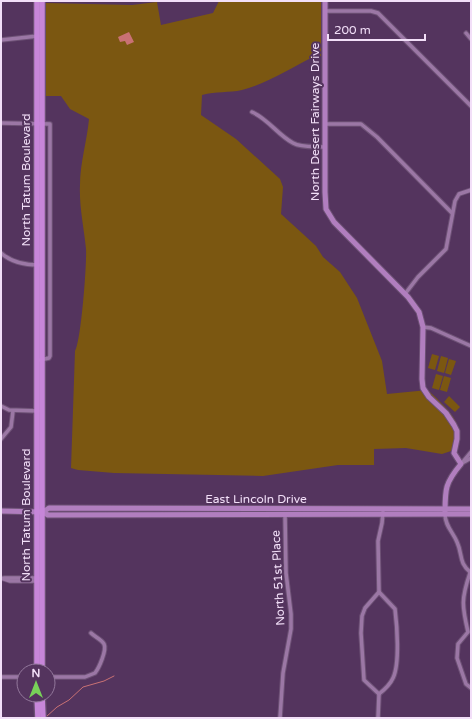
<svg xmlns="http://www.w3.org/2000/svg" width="472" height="719" viewBox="0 0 472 719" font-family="'Varela Round',sans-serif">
	<rect width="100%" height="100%" fill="#54345e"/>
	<g fill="#7b5711">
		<path d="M219,1h102v55l-8,1c-20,10 -49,28 -71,33 -13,3 -26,1 -40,5l-1,20 35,24 44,40 3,8 -2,27 22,20 13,12 7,11 17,15 17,26 25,63 5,33 41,-4c17,17 39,33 29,59l-15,5 -36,-6 -32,1v16h-36l-75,11 -149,-3 -36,-3 -7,-2 4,-117c6,-8 12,-88 11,-102 -2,-21 -7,-42 -6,-64 0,-22 7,-44 9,-66l-19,-10 -9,-13h-15l-1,-93 87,2 25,-3 4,23 52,-12z"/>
		<path d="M432,354l7,2 -4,14 -7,-2z"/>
		<path d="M441,356l7,2 -4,15 -7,-2z"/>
		<path d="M449,359l7,2 -5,14 -6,-2z"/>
		<path d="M436,374l7,2 -4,14 -7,-2z"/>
		<path d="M444,376l7,2 -4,14 -7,-2z"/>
		<path d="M449,396l11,11 -5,5 -11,-10z"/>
	</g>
	<path fill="#c97174" d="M129,32l5,10 -7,3 -2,-4 -5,1 -2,-5z"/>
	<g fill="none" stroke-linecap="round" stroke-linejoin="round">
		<path stroke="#c97174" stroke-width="1" d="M46,717l11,-10 12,-7 14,-13 21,-6 10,-5"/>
		<defs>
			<g id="street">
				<path d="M325,11h46l7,2 93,93"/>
				<path d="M466,33l5,6"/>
				<path d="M1,40l37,-4"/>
				<path d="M252,112c16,7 26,23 41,31 9,5 22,3 32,4"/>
				<path d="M1,123l49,1v232l-1,2 -9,2"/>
				<path d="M325,124h36l16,13 75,76"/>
				<path d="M1,253c10,9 25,12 38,12"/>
				<path d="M405,294l13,-17 28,-28 9,-48 4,-7 12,-4"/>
				<path d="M423,327l8,1 40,18"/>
				<path d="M1,406l8,4 29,1"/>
				<path d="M1,439l10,-12 2,-16"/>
				<path d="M464,462l7,-4"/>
				<path d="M461,464l10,-12"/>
				<path d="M445,514c0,12 8,18 12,28 6,13 1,20 14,31"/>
				<path d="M470,573c-9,26 -8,33 -2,59l-10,12 -1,14 9,26 5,4"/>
				<path d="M1,578l9,3h28"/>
				<path d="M4,578h34"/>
				<path d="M379,592l-1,-51 4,-18 1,-11"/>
				<path d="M1,677h23"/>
				<path d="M48,677h37l10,-4c4,-5 12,-23 9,-29 -2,-4 -9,-7 -13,-11"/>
				<path d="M379,694l-15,-14 -3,-47 1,-17 3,-8 14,-16"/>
				<path d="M379,694c5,-4 11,-9 14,-16 7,-14 4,-53 2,-69l-16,-17"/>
				<path d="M280,718l3,-45 8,-44v-15l-5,-41 -1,-59"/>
				<path d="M378,718l1,-24"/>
			</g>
			<g id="secondary">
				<path d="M325,1v191l1,17 8,13 74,75 11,15 4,15 -1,52 1,9 6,9 17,16 8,12 3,6v8l-3,14 7,11c-16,19 -16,25 -16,50"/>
				<path d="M1,511l42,1 5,3 423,-1"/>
				<path d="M43,512l6,-4 422,1"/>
			</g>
			<g id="primary">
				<path d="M37,1v670"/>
				<path d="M42,1v670"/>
				<path d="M37,695l1,23"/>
				<path d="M42,695l1,23"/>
			</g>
		</defs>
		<use href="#street" stroke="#6d5175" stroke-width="5.5"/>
		<use href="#secondary" stroke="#6d5175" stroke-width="7"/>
		<use href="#primary" stroke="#6d5175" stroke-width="8"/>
		<use href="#street" stroke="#9b77a5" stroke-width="3.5"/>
		<use href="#secondary" stroke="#b17ebf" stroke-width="5"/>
		<use href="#primary" stroke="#c786d9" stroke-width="5.5"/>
	</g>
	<g text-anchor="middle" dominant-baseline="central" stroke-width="4" stroke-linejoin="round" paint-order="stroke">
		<g font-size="12" fill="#f2dff8" stroke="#54345e">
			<text transform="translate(315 122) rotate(-90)">North Desert Fairways Drive</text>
			<text transform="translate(26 180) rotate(-90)">North Tatum Boulevard</text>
			<text x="256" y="499">East Lincoln Drive</text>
			<text transform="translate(26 515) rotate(-90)">North Tatum Boulevard</text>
			<text transform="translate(278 578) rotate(-93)">North 51st Place</text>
		</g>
	</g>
	<rect width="472" height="719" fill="none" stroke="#f2dff8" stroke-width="4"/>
	<g transform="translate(36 683)"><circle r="19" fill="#54345e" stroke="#93789c"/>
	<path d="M0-3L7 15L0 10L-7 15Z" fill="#78d259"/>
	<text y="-6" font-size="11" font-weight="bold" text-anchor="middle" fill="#f2dff8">N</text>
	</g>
	<path d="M328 34v6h97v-6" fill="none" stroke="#f2dff8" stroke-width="2"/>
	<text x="334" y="34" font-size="12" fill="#f2dff8" stroke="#54345e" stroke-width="3" paint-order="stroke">200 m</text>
</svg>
